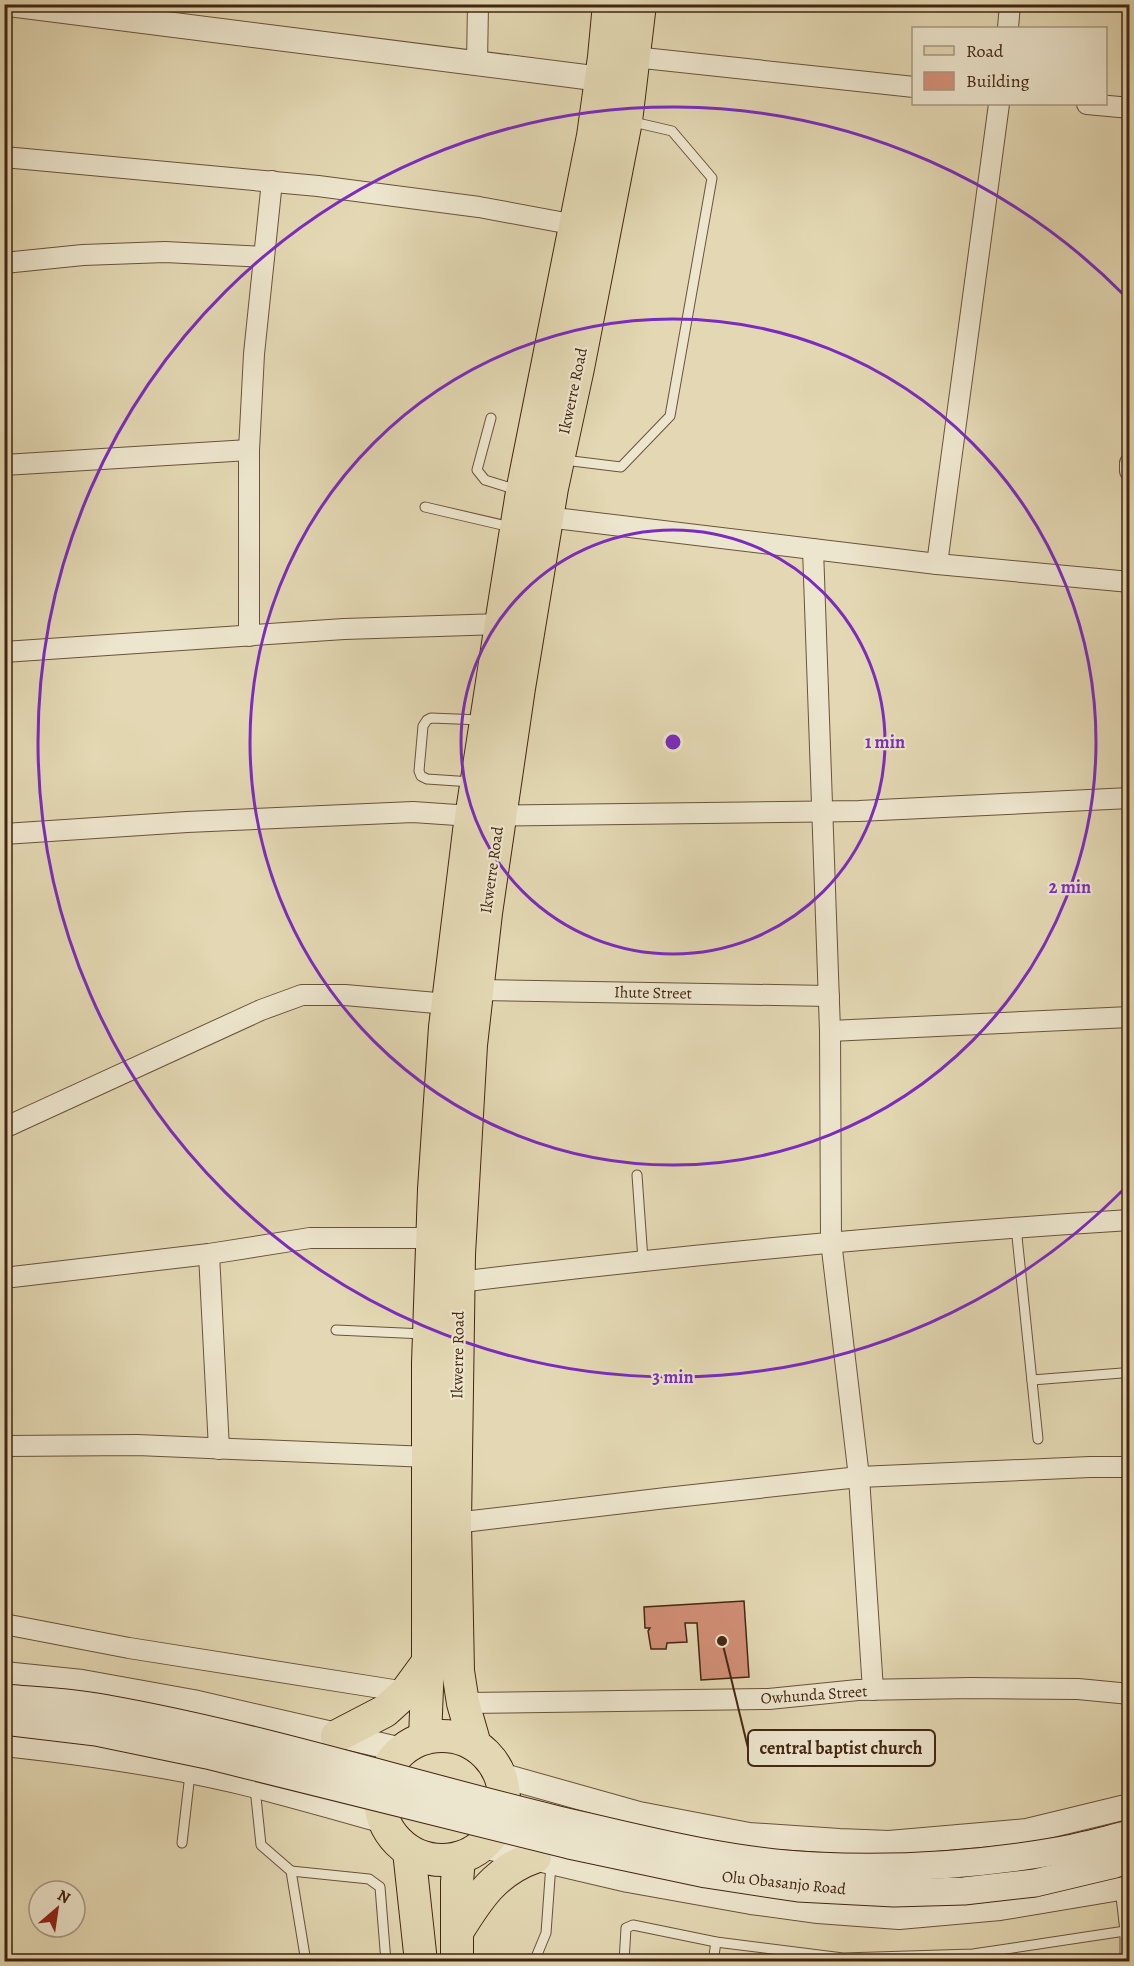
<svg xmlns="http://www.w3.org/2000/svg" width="1134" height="1966" viewBox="0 0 1134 1966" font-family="Alegreya,serif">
	<rect width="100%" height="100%" fill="#e3d8b3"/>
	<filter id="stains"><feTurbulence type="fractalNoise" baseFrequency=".00333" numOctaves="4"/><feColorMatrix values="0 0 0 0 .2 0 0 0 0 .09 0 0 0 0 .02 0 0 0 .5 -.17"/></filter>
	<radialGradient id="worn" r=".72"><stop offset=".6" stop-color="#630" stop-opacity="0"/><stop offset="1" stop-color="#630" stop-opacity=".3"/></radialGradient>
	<path fill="#d39078" stroke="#432512" stroke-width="1.5" d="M744,1601l5,76 -48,3 -4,-57h-12l2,19 -20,1 -1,6h-15l-3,-18 2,-3h-5l-1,-21z"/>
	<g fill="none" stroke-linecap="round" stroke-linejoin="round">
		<defs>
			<g id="service">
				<path d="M491,418l-14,52 8,10 32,10"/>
				<path d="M564,460l57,7 49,-51 42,-238 -40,-47 -43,-10"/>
				<path d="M425,507l86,20"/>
				<path d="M472,782l-45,-3 -6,-3 -2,-5 4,-45 4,-6 4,-2 50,2"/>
				<path d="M637,1175l6,85"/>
				<path d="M1016,1227l22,212"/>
				<path d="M336,1330l88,4"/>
				<path d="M1032,1380l90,-7"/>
				<path d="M255,1788l6,57 30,26 15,91"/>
				<path d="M182,1843l8,-69"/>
				<path d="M291,1871l78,8 11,8 6,75"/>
				<path d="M1120,1888l5,43v31"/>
				<path d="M534,1962l12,-29 5,-69"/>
				<path d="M624,1962l2,-34 7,-3 83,17 127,16 130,-4 152,-23"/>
				<path d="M713,1962l3,-20"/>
			</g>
			<g id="minor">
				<path d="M1008,28l2,-24"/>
				<path d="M634,57l280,30"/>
				<path d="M477,64l1,-60"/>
				<path d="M1087,104l43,4"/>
				<path d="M4,157l314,29 161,21 97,18"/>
				<path d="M4,263l79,-8 82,-3 99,5"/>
				<path d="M1130,463v8"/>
				<path d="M4,465l245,-15"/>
				<path d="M547,517l390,47 193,18"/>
				<path d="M813,549l17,482 1,210 28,236 14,213"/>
				<path d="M937,564l62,-460"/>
				<path d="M249,636v-186l5,-96 18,-173"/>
				<path d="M4,652l340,-23 157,-5"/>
				<path d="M4,834l183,-12 226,-10 58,4 388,-5 271,-13"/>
				<path d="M478,990l351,6"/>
				<path d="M830,1031l300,-14"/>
				<path d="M4,1128l257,-118 41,-15h43l103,9"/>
				<path d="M209,1254l10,195"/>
				<path d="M4,1278l205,-24 101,-16h122"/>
				<path d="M459,1282c223,-27 446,-48 671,-62"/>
				<path d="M4,1446l133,-1 292,12"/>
				<path d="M455,1523l211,-25 193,-21 231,-10h40"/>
				<path d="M4,1624l125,24 277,44"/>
				<path d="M463,1703l306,-4 89,-9 114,-2 106,1 52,5"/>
			</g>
			<g id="tertiary">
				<path d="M9,4l592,75"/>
				<path d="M4,1674l78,8 111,20 209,48"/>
				<path d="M4,1744c85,9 170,21 253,42 42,11 85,23 127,35"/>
				<path d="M500,1775l139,39 110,21 90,6 50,2 138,-12 103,-25"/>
				<path d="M483,1846l145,34 123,22 67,9 81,6 101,-9 120,-20 10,-4"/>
			</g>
			<g id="primary">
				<circle cx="442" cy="1798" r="62"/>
				<path d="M337,1736l48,-25 21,-19 22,-30"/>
				<path d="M425,1738l3,-76v-299l6,-174 11,-162 24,-196 32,-207 21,-132 71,-356 11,-79 5,-53"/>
				<path d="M475,1745l-12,-42 -5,-32 -3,-148 4,-269 12,-209 15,-132 33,-225 33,-200 26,-120 48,-247 14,-117"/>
				<path d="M409,1851l12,111"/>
				<path d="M457,1932c21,-34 38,-61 78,-75"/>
				<path d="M457,1962v-80l2,-24"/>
			</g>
		</defs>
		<use href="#service" stroke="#6b523a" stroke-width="11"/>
		<use href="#minor" stroke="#6b523a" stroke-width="22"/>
		<use href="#tertiary" stroke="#6b523a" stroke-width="26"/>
		<use href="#primary" stroke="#432512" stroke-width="34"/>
		<use href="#service" stroke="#ede6ce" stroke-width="9"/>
		<use href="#minor" stroke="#ede6ce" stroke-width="20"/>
		<use href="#tertiary" stroke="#ede6ce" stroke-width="24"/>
		<use href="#primary" stroke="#e3d8b3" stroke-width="32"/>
		<defs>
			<g id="secondary-bridge">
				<path d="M4,1698c35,3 70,4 104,11 151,27 298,74 447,110 86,20 173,43 261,47 81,4 160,-1 241,-15 24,-4 48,-11 73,-17"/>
				<path d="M4,1721l92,11 111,23 362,90 137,29 92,14 96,5 70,-2 71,-8 80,-19 15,-5"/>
			</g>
		</defs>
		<use href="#secondary-bridge" stroke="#432512" stroke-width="29" stroke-linecap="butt"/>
		<use href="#secondary-bridge" stroke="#ede6ce" stroke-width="27"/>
	</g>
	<g fill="none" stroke="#7b2cbf" stroke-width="3">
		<circle cx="673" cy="742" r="212"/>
		<circle cx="673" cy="742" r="423"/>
		<path d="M1126 1187A635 635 0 1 1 1126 297"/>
	</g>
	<g text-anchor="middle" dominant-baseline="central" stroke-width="4.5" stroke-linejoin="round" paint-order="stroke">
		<g font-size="16" fill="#432512" stroke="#ede6ce">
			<text transform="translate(573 391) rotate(-78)">Ikwerre Road</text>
			<text transform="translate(492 870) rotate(-82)">Ikwerre Road</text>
			<text transform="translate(653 993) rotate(1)">Ihute Street</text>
			<text transform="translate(458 1355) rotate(-89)">Ikwerre Road</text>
			<text transform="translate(814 1695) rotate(-4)">Owhunda Street</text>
			<text transform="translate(784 1883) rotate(6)">Olu Obasanjo Road</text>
		</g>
	</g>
	<circle cx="673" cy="742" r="9" fill="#7b2cbf" stroke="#ede6ce" stroke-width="3"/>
	<g font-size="18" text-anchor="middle" font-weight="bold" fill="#7b2cbf" stroke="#ede6ce" stroke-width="4.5" stroke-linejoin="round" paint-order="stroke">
		<text x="885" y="748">1 min</text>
		<text x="1070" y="893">2 min</text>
		<text x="673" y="1383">3 min</text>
	</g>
	<path fill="none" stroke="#432512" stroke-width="2" d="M722 1641L748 1748"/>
	<circle fill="#432512" stroke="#ede6ce" stroke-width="2" cx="722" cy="1641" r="6"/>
	<rect fill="#ede6ce" stroke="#432512" stroke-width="2" x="748" y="1730" width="187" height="36" rx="6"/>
	<g font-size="18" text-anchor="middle" font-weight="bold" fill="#432512">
		<text x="841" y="1754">central baptist church</text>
	</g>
	<rect width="1134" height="1966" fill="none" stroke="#e3d8b3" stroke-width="24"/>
	<rect x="6" y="6" width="1122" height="1954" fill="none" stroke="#432512" stroke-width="3"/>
	<rect x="12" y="12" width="1110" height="1942" fill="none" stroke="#432512" stroke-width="1.5"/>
	<rect x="912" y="27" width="195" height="78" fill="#ede6ce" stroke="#a99983" stroke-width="1.5"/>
	<rect x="924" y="46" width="30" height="9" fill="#e3d8b3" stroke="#a99983" stroke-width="1.5"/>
	<text x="966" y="57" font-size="18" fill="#432512">Road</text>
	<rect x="924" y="72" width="30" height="18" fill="#d39078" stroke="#a99983" stroke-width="1.5"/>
	<text x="966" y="87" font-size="18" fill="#432512">Building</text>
	<g transform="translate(57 1909) rotate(29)"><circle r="28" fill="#ede6ce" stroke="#a99983" stroke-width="1.5"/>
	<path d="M0-4.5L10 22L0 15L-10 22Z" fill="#8f2418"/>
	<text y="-9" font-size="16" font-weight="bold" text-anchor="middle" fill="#432512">N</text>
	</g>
	<rect width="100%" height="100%" filter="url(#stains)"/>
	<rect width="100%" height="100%" fill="url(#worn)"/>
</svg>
